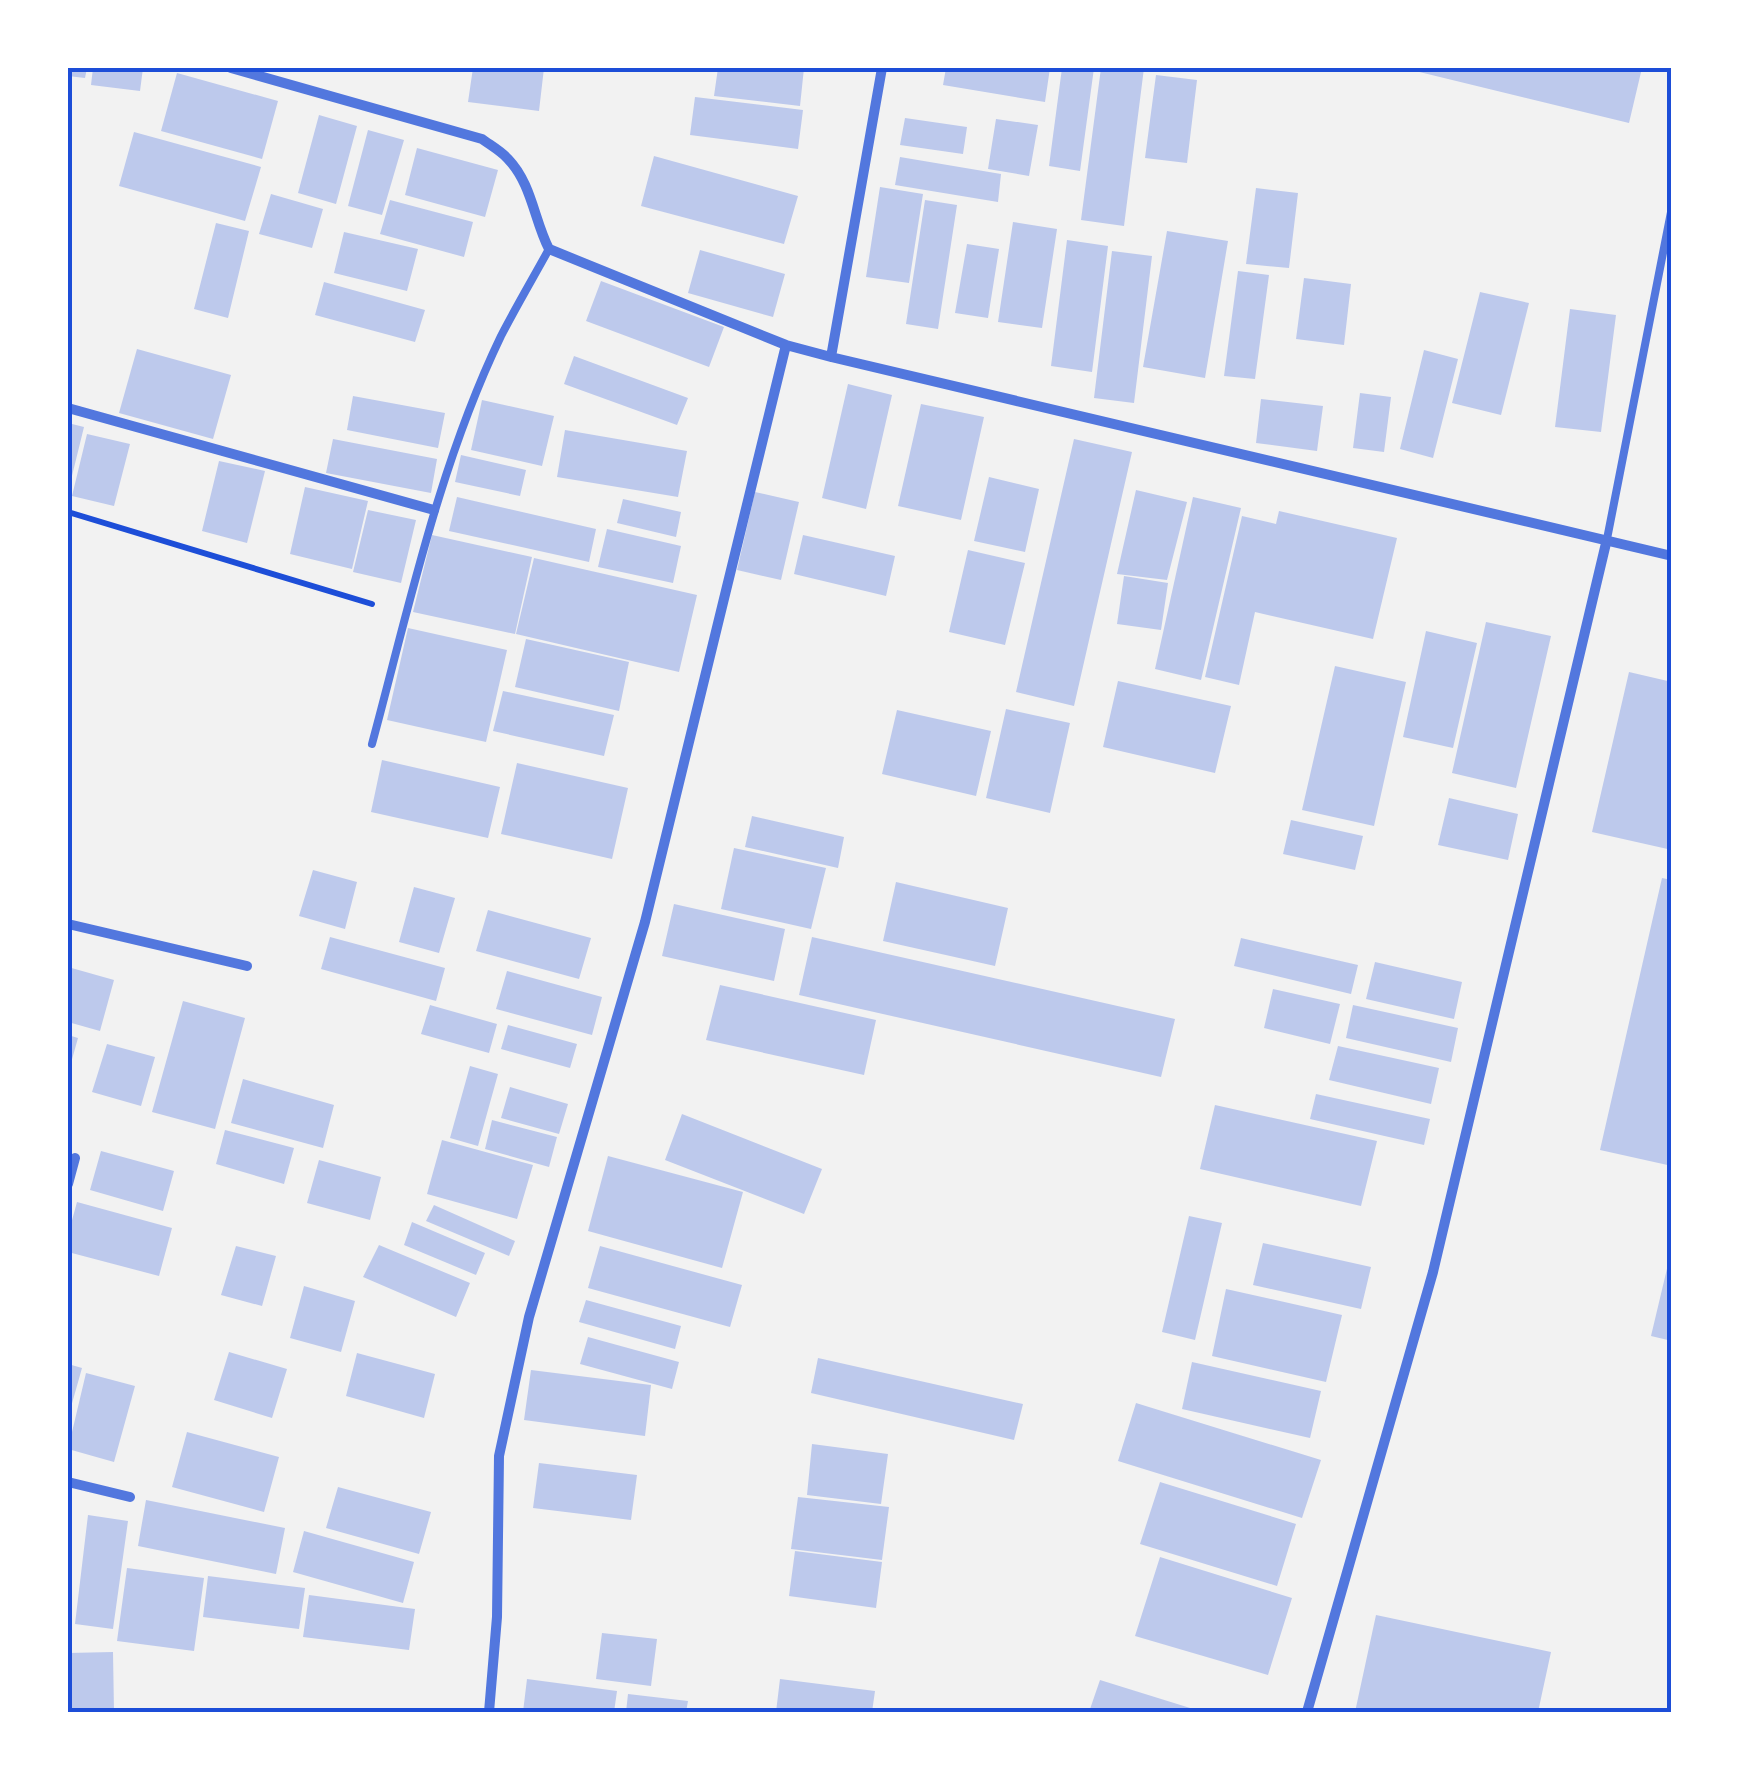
<svg xmlns="http://www.w3.org/2000/svg" width="1739" height="1780" viewBox="0 0 1739 1780" font-family="Mulish,sans-serif">
<style>
.building{fill:#bdc9ec}
.lines{fill:none;stroke-linecap:round;stroke-linejoin:round}
.path{stroke:#1d4ed8;stroke-width:6}
.service{stroke:#5277de;stroke-width:8}
.minor{stroke:#5277de;stroke-width:10}
.neatline{fill:none;stroke:#1d4ed8;stroke-width:4}
</style>
<rect width="100%" height="100%" fill="#f2f2f2"/>
<!-- building -->
<path class="building" d="M68 68H87L85 78 68 76Z
M93 68H143L140 91 91 85Z
M473 68H544L539 111 468 102Z
M718 68H804L800 106 714 96Z
M946 68H1050L1045 102 943 85Z
M1062 68H1094L1080 171 1049 166Z
M1101 68H1144L1124 226 1081 220Z
M1403 68H1642L1629 123Z
M177 73 278 101 262 159 161 131Z
M1156 75 1197 80 1187 163 1145 158Z
M695 97 803 110 798 149 690 135Z
M319 115 357 126 336 204 298 193Z
M905 118 967 127 963 154 900 145Z
M996 119 1038 125 1029 176 988 169Z
M368 130 404 140 382 215 348 206Z
M134 132 261 167 245 221 119 186Z
M417 148 498 170 485 217 405 195Z
M654 156 798 196 784 244 641 206Z
M900 157 1001 174 998 202 895 185Z
M880 187 923 194 909 283 866 277Z
M1256 188 1298 193 1289 268 1246 264Z
M271 194 323 209 312 248 259 234Z
M390 200 473 222 464 257 380 234Z
M925 200 957 205 938 329 906 324Z
M1013 222 1057 229 1042 328 998 322Z
M216 223 249 231 228 318 194 309Z
M1167 231 1228 241 1205 378 1143 367Z
M344 232 418 249 407 291 334 273Z
M1067 240 1108 246 1092 372 1051 366Z
M967 244 999 249 988 318 955 313Z
M700 250 785 274 773 317 688 293Z
M1112 251 1152 256 1134 403 1094 398Z
M1238 271 1269 275 1255 379 1224 376Z
M1304 278 1351 284 1344 345 1296 339Z
M601 281 724 327 709 367 586 321Z
M324 282 425 310 415 342 315 315Z
M1480 292 1529 303 1501 415 1452 403Z
M1570 309 1616 315 1601 432 1555 427Z
M137 349 231 375 213 439 119 413Z
M1424 350 1458 359 1433 458 1400 449Z
M574 356 688 398 677 425 564 384Z
M848 384 892 395 866 509 822 498Z
M1360 393 1391 397 1384 452 1353 448Z
M353 396 445 413 438 448 347 430Z
M1261 399 1323 406 1317 451 1256 443Z
M482 400 554 416 542 466 471 450Z
M921 404 984 417 961 520 898 506Z
M68 423 84 427 69 488H68Z
M565 430 687 451 678 497 557 477Z
M87 434 130 444 114 506 72 496Z
M333 439 437 459 431 493 326 473Z
M1074 439 1132 452 1074 706 1016 692Z
M461 455 526 470 520 496 455 482Z
M219 461 265 471 247 543 202 531Z
M989 477 1039 489 1025 552 974 541Z
M305 487 368 501 352 569 290 554Z
M1136 490 1187 502 1167 580 1117 574Z
M755 492 799 502 781 580 737 570Z
M457 497 596 529 589 562 449 531Z
M1193 497 1241 508 1201 680 1155 669Z
M623 499 681 512 676 537 617 523Z
M368 510 416 520 401 583 353 572Z
M1279 511 1397 538 1373 639 1255 612 1239 685 1205 677 1242 516 1276 524Z
M607 529 681 546 673 583 598 567Z
M432 535 532 557 515 634 413 612Z
M803 535 895 556 886 596 794 574Z
M968 550 1025 563 1005 645 949 632Z
M534 558 697 595 679 672 516 634Z
M1124 576 1168 583 1161 630 1117 624Z
M1486 622 1551 636 1516 788 1452 773Z
M408 628 507 650 486 742 387 720Z
M1426 631 1477 643 1453 748 1403 737Z
M526 639 629 662 619 711 515 687Z
M1335 666 1406 682 1374 826 1302 810Z
M1629 672 1672 682V850L1592 832Z
M1118 681 1231 706 1215 773 1103 747Z
M503 691 614 715 604 756 493 731Z
M1006 709 1070 723 1050 813 986 798Z
M897 710 991 731 976 796 882 774Z
M382 760 500 787 488 838 371 812Z
M517 763 628 788 612 859 501 834Z
M1449 798 1518 814 1508 860 1438 845Z
M752 816 844 837 838 868 745 847Z
M1291 820 1363 836 1355 870 1283 854Z
M734 848 826 868 811 929 721 909Z
M313 870 357 882 345 929 299 916Z
M1662 878 1672 880V1166L1600 1150Z
M896 882 1008 908 995 966 883 941Z
M414 887 455 898 439 953 399 942Z
M674 904 785 929 774 981 662 956Z
M488 910 591 938 579 979 476 951Z
M330 937 445 968 436 1001 321 969Z
M812 937 1175 1019 1161 1077 799 995Z
M1241 938 1358 965 1351 994 1234 966Z
M1375 962 1462 982 1454 1019 1366 999Z
M68 967 114 980 100 1031 68 1022Z
M507 971 602 997 592 1035 496 1009Z
M720 985 876 1020 864 1075 706 1040Z
M1273 989 1340 1004 1330 1044 1264 1028Z
M183 1001 245 1018 215 1129 152 1112Z
M430 1005 497 1024 489 1053 421 1034Z
M1353 1005 1458 1028 1451 1062 1346 1038Z
M508 1025 577 1044 570 1068 501 1049Z
M68 1035 78 1038 69 1070H68Z
M107 1044 155 1057 141 1106 92 1092Z
M1338 1046 1439 1068 1431 1104 1329 1080Z
M470 1066 498 1074 478 1146 450 1138Z
M243 1079 334 1105 323 1148 231 1123Z
M510 1087 568 1104 559 1134 501 1118Z
M1316 1094 1430 1119 1424 1145 1310 1119Z
M1215 1105 1377 1141 1361 1206 1200 1169Z
M682 1114 822 1169 804 1214 665 1160Z
M492 1120 557 1137 549 1167 485 1149Z
M225 1130 294 1148 284 1184 216 1164Z
M442 1140 533 1165 517 1219 427 1194Z
M101 1151 174 1171 163 1211 90 1190Z
M608 1156 743 1192 722 1268 588 1231Z
M319 1160 381 1177 370 1220 307 1203Z
M77 1202 172 1228 159 1276 68 1252V1235Z
M434 1205 515 1241 509 1256 426 1221Z
M1189 1216 1222 1223 1195 1340 1162 1332Z
M412 1222 485 1253 476 1275 404 1245Z
M1263 1243 1371 1267 1361 1309 1253 1285Z
M379 1245 470 1283 456 1317 363 1277Z
M236 1246 276 1256 262 1306 221 1295Z
M600 1246 742 1285 730 1327 588 1288Z
M1670 1256H1672V1341L1651 1336Z
M304 1286 355 1301 341 1352 290 1338Z
M1226 1289 1342 1315 1326 1382 1212 1356Z
M586 1300 681 1326 675 1349 579 1322Z
M588 1337 679 1362 672 1389 580 1364Z
M229 1352 287 1369 272 1418 214 1400Z
M357 1353 435 1374 424 1418 346 1396Z
M818 1358 1023 1404 1014 1440 811 1393Z
M1192 1362 1321 1391 1310 1438 1182 1409Z
M68 1364 82 1368 69 1414H68Z
M531 1370 651 1385 645 1436 524 1420Z
M86 1373 135 1386 114 1462 68 1449Z
M1136 1403 1321 1460 1302 1518 1118 1461Z
M187 1432 279 1457 264 1512 172 1487Z
M812 1444 888 1454 881 1504 807 1495Z
M539 1463 637 1475 631 1520 533 1508Z
M1160 1482 1296 1524 1277 1586 1140 1544Z
M338 1487 431 1512 419 1554 326 1528Z
M798 1497 889 1507 882 1560 791 1549Z
M146 1500 285 1528 276 1574 138 1546Z
M88 1515 128 1521 113 1629 75 1624Z
M304 1531 414 1562 403 1603 293 1572Z
M795 1551 882 1562 876 1608 789 1596Z
M1160 1557 1292 1598 1268 1675 1135 1636Z
M127 1568 204 1578 194 1651 117 1641Z
M208 1576 305 1588 299 1629 203 1617Z
M309 1595 415 1609 409 1650 303 1637Z
M1376 1615 1551 1652 1538 1712H1355Z
M602 1633 657 1639 651 1686 596 1679Z
M113 1652 114 1712H68V1653Z
M527 1679 617 1691 614 1712H523Z
M780 1679 875 1691 872 1712H776Z
M1100 1680 1203 1712H1089Z
M628 1694 688 1701 686 1712H626Z"/>
<g class="lines">
<!-- path -->
<path class="path" d="M68 512 372 604"/>
<!-- service -->
<path class="service" d="M1607 539 1672 207
M372 744C409 607 439 465 501 336 516 307 533 278 549 249"/>
<!-- minor -->
<path class="minor" d="M231 68 482 139C490 145 501 151 508 159 532 184 534 220 549 249L786 345 831 357 1672 556
M831 357 882 68
M68 408 434 510
M68 924 247 966
M68 1184 75 1158
M68 1482 130 1497
M489 1712 497 1617 499 1456 529 1317 645 922 786 345
M1307 1712 1433 1272 1607 539"/>
</g>
<!-- border -->
<rect width="1739" height="1780" fill="none" stroke="#ffffff" stroke-width="140"/>
<rect x="70" y="70" width="1599" height="1640" class="neatline"/>
</svg>
